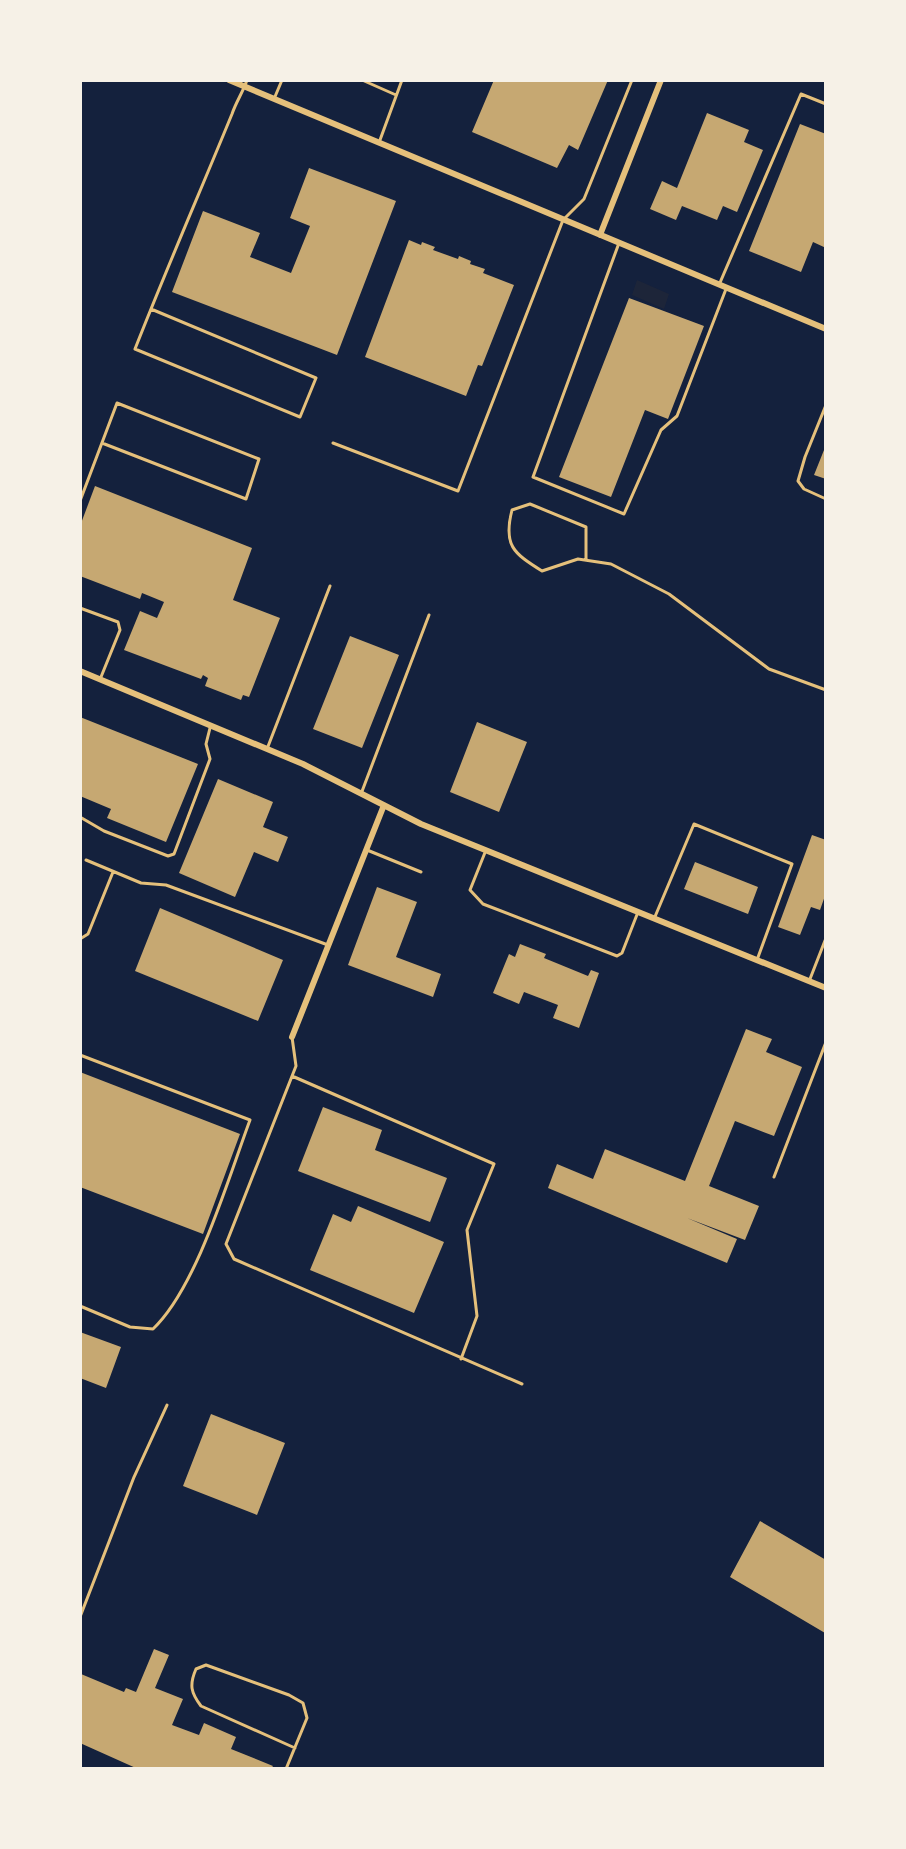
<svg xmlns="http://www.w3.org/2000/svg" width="906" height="1849" viewBox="0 0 906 1849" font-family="'Varela Round',sans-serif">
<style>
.green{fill:#1d2539}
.building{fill:#c6a872}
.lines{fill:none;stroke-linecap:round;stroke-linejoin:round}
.service{stroke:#e5c07b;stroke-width:3}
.minor{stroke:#e5c07b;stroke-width:6}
</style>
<rect width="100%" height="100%" fill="#14213d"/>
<!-- green -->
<path class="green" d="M637 280 669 294 664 309 632 295Z"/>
<!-- building -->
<path class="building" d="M494 80H608L578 150 569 145 557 168 472 132Z
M707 113 749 130 744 142 763 150 737 212 723 206 717 220 682 206 676 220 650 209 662 181 677 188Z
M800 124 826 134V248L813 242 801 272 749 251Z
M309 168 396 201 337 355 172 292 203 211 260 233 250 257 291 273 310 226 290 218Z
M409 240 421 245 422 242 435 247 433 250 458 259 459 256 471 261 470 264 485 269 483 273 514 285 482 366 478 365 466 396 365 357Z
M629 298 704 326 668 419 645 410 611 497 559 477Z
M826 445V479L814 475Z
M95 486 252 548 233 600 280 618 249 697 243 695 241 700 205 686 208 678 203 675 201 679 124 650 140 611 157 618 164 602 142 593 140 599 80 576V526Z
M350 636 399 655 362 748 313 729Z
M80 717 198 764 166 842 107 818 111 809 80 796Z
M477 722 527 742 499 812 450 792Z
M218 779 273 802 263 827 288 837 278 862 254 852 235 897 179 873Z
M812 835 826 840V893L820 910 811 907 800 935 778 927Z
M695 862 758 887 748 914 684 889Z
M377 887 417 902 396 957 441 974 433 997 348 965Z
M160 908 283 960 258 1021 135 971Z
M520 944 546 954 544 958 588 976 591 970 599 973 579 1028 553 1018 558 1005 524 992 519 1004 493 993 509 954 515 957Z
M746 1029 772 1039 766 1052 802 1067 774 1136 735 1121 709 1186 759 1206 745 1240 687 1218 737 1239 727 1263 548 1188 557 1164 593 1179 605 1149 685 1181Z
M80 1072 240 1134 203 1234 80 1187Z
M323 1107 382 1130 375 1150 447 1178 430 1222 298 1171Z
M358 1206 444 1242 414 1313 310 1270 333 1214 351 1222Z
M80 1332 121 1347 106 1388 80 1378Z
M211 1414 285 1443 257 1515 183 1486Z
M760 1521 826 1560 825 1633 730 1577Z
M154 1649 169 1655 155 1688 183 1699 172 1725 199 1735 204 1723 236 1737 231 1749 273 1766 271 1769H138L80 1743 81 1674 124 1692 126 1688 136 1692Z"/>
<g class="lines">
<!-- service -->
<path class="service" d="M362 80 396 95
M274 99 282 80
M380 140 402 80
M619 243 533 477 624 514 661 430 677 416 726 289
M719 285 801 94 826 104
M151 309 316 378 300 417 135 349C166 270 200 192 232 114 236 102 243 92 247 80
M826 405 805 457 798 481 804 489 826 499
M333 443 458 491 563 220 584 199 632 80
M80 501 117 403 259 459 246 499 102 443
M586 560V527L530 504 512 510C503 545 513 553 542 571L578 559 611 564 669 594 769 669 826 690
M80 608 118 622 120 630 101 677
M267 749 330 586
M361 794 429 615
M80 817 104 831 168 856 174 854 210 759 206 744 210 728
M367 850 421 872
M486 850 470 890 483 904 617 956 622 953 638 912
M86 860 141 883 166 885 328 945
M654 919 694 824 792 864 757 960
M80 939 88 934 113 872
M810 979 826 938
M292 1037 296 1066 226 1244 234 1259 522 1384
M80 1055 250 1120C228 1179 197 1287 153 1329L130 1327 80 1306
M292 1076 494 1164 467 1230 477 1316 461 1359
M774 1177 826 1042
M80 1617 134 1477 167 1405
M286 1769 307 1718 303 1703 289 1695 206 1665 196 1669C189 1685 191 1693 201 1706L295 1748"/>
<!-- minor -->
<path class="minor" d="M229 80 826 329
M600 235 661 80
M80 671 303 764 421 824 826 988
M292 1037 384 805"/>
</g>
<!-- border -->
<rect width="906" height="1849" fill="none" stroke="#f6f1e7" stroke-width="164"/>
</svg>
